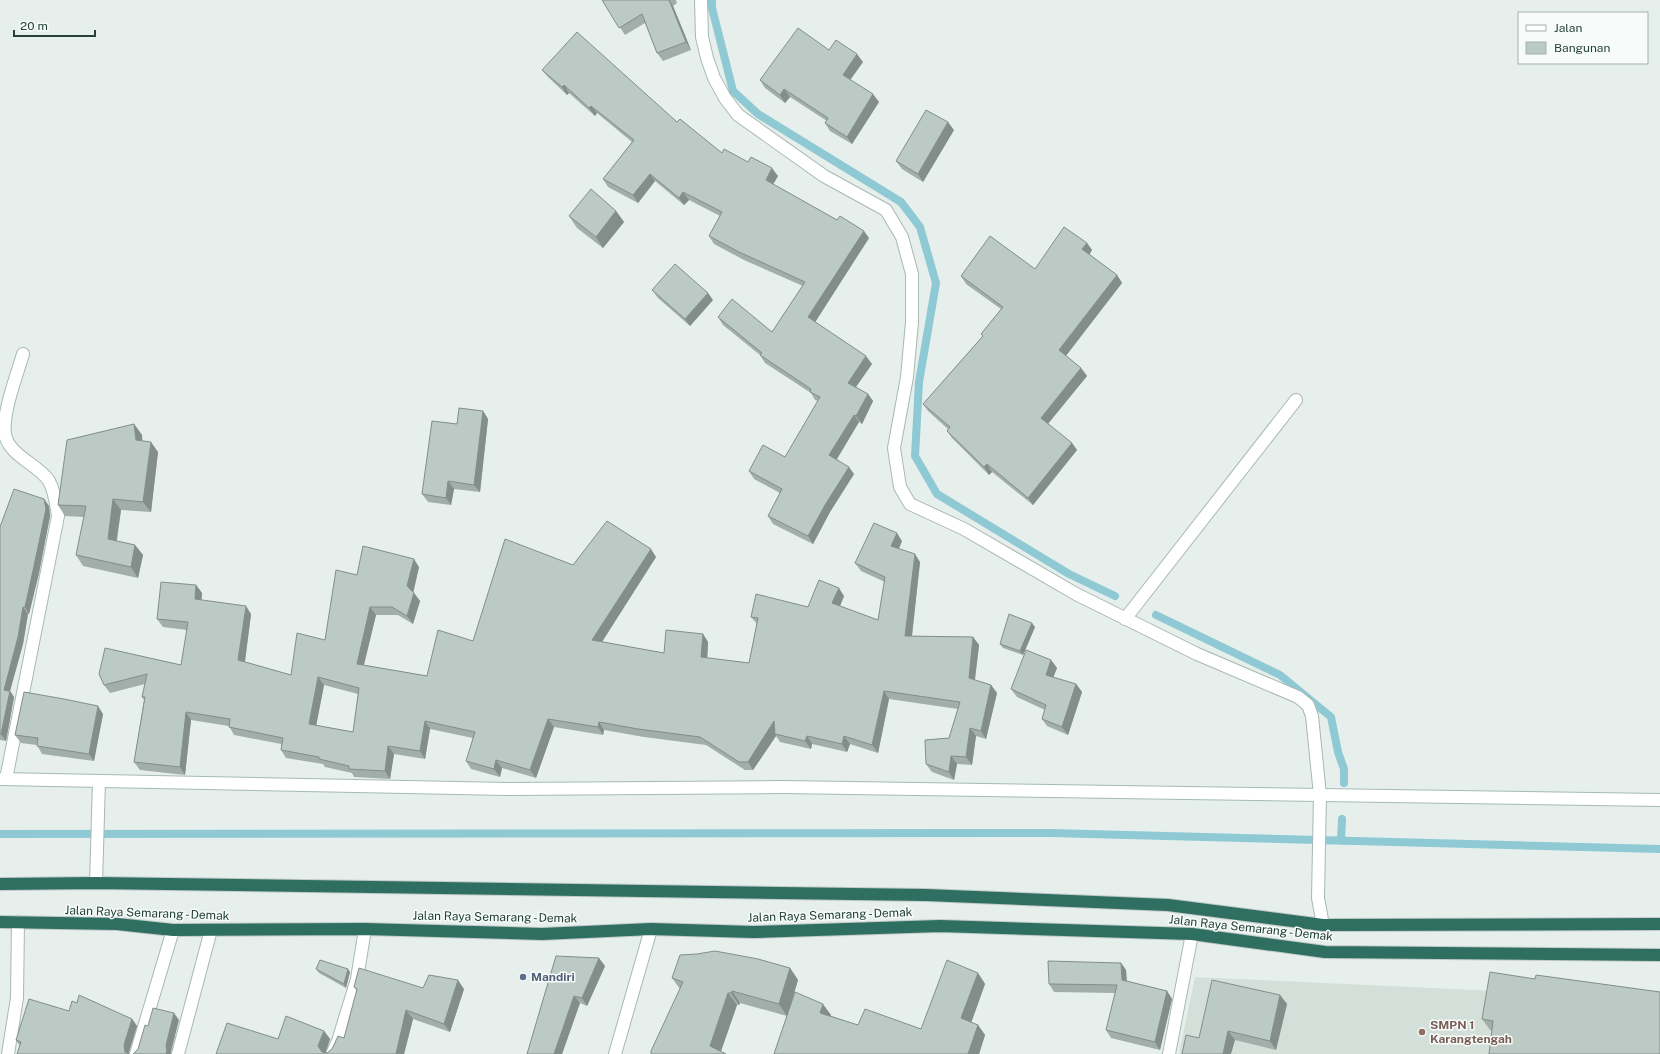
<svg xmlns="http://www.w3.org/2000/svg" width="1660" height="1054" viewBox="0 0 1660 1054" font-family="'Public Sans',sans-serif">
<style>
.built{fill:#d4dfda}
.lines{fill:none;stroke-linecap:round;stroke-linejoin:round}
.stream{stroke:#8ec9d4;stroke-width:8}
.lane-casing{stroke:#a8b8b2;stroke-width:14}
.street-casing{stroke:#a8b8b2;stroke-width:14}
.secondary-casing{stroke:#a4bbb3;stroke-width:14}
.highway-casing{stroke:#c2cac8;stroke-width:14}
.lane{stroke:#fff;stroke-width:12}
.street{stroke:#fff;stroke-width:12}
.secondary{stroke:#fff;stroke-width:12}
.highway{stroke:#2f6f62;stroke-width:12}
.wall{fill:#a1aea9;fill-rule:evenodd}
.shaded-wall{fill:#838d89}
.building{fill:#bbcac4;stroke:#838d89;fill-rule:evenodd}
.service-dot{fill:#5c6f8a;stroke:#f7fbf9;stroke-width:1.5}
.education-dot{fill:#8d6e63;stroke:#f7fbf9;stroke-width:1.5}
.labels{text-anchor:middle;stroke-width:3;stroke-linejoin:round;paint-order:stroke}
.street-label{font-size:12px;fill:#24423a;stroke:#f7fbf9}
.service-label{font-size:12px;font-weight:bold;fill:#4e5e75;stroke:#f7fbf9;text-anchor:start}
.education-label{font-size:12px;font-weight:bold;fill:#785e54;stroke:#f7fbf9;text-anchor:start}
</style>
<rect width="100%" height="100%" fill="#e6efeb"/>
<!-- built -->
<path class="built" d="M1195 977 1497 991 1660 1054H1179Z"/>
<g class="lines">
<!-- stream -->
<path class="stream" d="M712 0V8L733 91 758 114 901 202 920 227 936 283 919 382 915 456 937 494 1069 574 1115 596
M1156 615 1280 675 1331 717 1338 752 1344 769V783
M0 834 1050 833 1660 849
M1341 841 1342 819"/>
<!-- lane casing -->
<g class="lane-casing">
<path id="lane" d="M615 1054 651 929"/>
</g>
<!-- street casing -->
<g class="street-casing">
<path id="street" d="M701 0 702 37 707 58 714 78 725 98 738 115 824 176 886 210 902 237 912 274V322L907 377 894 448 900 487 910 504 964 529 1076 594 1197 654 1298 697 1308 705 1312 716 1320 795 1318 898 1323 925
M1125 619 1296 400
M6 779 58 516C56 504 55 492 49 481 39 465 8 455 5 434 2 413 17 375 23 354
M96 883 99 781
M8 1054 17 998 18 922
M136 1054 173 930
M178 1054 211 930
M332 1054 338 1041 357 979 365 929
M1169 1054 1192 934"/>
</g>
<!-- secondary casing -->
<g class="secondary-casing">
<path id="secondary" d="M0 779 507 789 782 787 1660 800"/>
</g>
<!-- highway casing -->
<g class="highway-casing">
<path id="highway" d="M0 884 96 883 926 895 1168 905 1323 925 1660 924
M0 922 117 924 173 930 365 929 542 934 651 929 753 932 940 926 1192 934 1325 952 1660 955"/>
</g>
<!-- lane -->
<use href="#lane" class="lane"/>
<!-- street -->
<use href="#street" class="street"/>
<!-- secondary -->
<use href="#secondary" class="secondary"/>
<!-- highway -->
<use href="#highway" class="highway"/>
</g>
<!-- wall -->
<path class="wall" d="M602 0H676L677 3 673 6 691 50 663 61 657 53 645 23 625 35Z
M829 50 863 62 850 80 879 102 852 144 830 131 825 123 827 121 790 97 785 103 765 88 760 80Z
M542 70 677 122 722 153 748 162 778 176 773 184 869 238 815 322 872 364 856 387 868 394 873 401 862 424 859 422 837 459 854 474 830 512 813 544 773 524 768 516 780 493 754 479 749 471 785 457 818 401 815 400 811 393 765 363 760 355 723 325 718 317 772 332 803 286 744 260 714 244 709 236 720 216 689 200 684 205 655 181 638 203 608 187 603 179 632 142 597 113 595 116 569 93 567 95 548 77Z
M954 130 923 182 902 169 896 161Z
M616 211 624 222 603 248 577 228 569 216Z
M1087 243 1092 250 1089 254 1117 275 1122 283 1066 356 1081 368 1087 376 1048 424 1072 443 1077 450 1033 505 992 472 989 475 952 438 947 431 948 429 928 411 923 404 983 336 981 334 1001 309 966 284 961 276 1035 269Z
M652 290 713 300 690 326 658 298Z
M483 411 488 419 480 492 454 489 451 505 428 502 422 494 457 424Z
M134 424 142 435V441L158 452 151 512 121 510 117 541 135 545 143 555 138 578 83 566 76 555 84 517 65 516 58 505Z
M44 499 49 506 50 516 39 573 29 614H28L23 644 10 691 14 697 6 741 0 740V527Z
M902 541 899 549 920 562 912 636 973 637 979 645 975 680 991 685 997 693 986 739 976 736 972 765 957 764 954 780 932 772 926 764 949 738 958 709 889 699 878 753 850 744 847 752 812 744 811 749 780 742 776 736 753 770H745L706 745 644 737 604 730 603 735 554 727 536 778 502 768 500 777 471 769 466 761 473 738 430 729 425 759 394 754 390 779 354 777 352 773 325 767 323 764 286 758 281 750V744L234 735 229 726 191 720 185 775 140 770 134 762 144 700 142 697 145 684 110 693 104 685 99 674 181 665 187 630 163 627 157 619 196 585 202 593 201 600 251 614 245 662 291 675 325 640 357 575 419 567 413 592 420 601 413 624 398 615H376L364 665 427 676 573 565 656 557 602 642 664 653 703 634 708 642 707 658 749 663 757 624 751 617 808 607 844 596 840 606 878 620 885 582 861 571 855 563ZM324 685 358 694 353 732 316 725Z
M1035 627 1023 655 1003 648 1000 644Z
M1051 660 1057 668 1053 677 1076 684 1082 692 1068 735 1047 726 1042 719 1045 710 1017 697 1011 689Z
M103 714 94 761 42 754 37 745 21 743 15 735Z
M556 956 605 966 587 1006 580 1003 562 1054H527Z
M1121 963 1126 970 1127 981 1167 991 1172 999 1160 1050 1111 1038 1106 1030 1115 993 1054 992 1049 984Z
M790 968 798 980 788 1014 831 1015V1016L858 1025 921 1029 978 973 985 984 971 1022 978 1025 985 1035 979 1054H774L787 1016 740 1003 739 1005H737L721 1051 651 1054 680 989 672 978Z
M316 969 350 972 346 988 319 973Z
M1535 979 1660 992 1492 1030H1490L1482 1019Z
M354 987 464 989 450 1032 413 1019 404 1054H216L278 1039 324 1031 330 1039 326 1052 327 1053 344 1038 357 991Z
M1280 995 1287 1004 1276 1050 1235 1040 1199 1038Z
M69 1011 132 1019 137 1026 129 1052V1054L20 1046 16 1040Z"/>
<!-- shaded-wall -->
<path class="shaded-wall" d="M669 0 673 6 691 50 686 42Z
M857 54 863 62 848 83 843 75Z
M564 85 569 93 567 95 562 87Z
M784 89 790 97 785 103 780 95Z
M873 94 879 102 852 144 847 137Z
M591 106 597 113 595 116 589 108Z
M948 122 954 130 923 182 918 174Z
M772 168 778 176 771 188 766 180Z
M650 174 655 181 638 203 633 195Z
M683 192 689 200 684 205 679 198Z
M616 211 624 222 603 248 596 237Z
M864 231 869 238 814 324 808 317Z
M1087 243 1092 250 1088 257 1082 249Z
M1117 275 1122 283 1064 358 1059 350Z
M708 293 713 300 690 326 685 319Z
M866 356 872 364 853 391 848 383Z
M1081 368 1087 376 1046 426 1041 418Z
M868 394 873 401 862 424 856 416Z
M483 411 488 419 480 492 474 485Z
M854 415 859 422 835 462 829 455Z
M134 424 142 435 143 450 136 440Z
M151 442 158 452 151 512 143 502Z
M1072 443 1077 450 1033 505 1028 498Z
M987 464 992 472 989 475 984 467Z
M849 467 854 474 830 512 813 544 808 536 825 505Z
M448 481 454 489 451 505 446 498Z
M44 499 49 506 50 516 39 573 29 614 25 607Z
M113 499 121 510 115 549 108 539Z
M897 533 902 541 896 554 891 546Z
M135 545 143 555 138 578 131 567Z
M651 549 656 557 598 648 592 640Z
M915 554 920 562 911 644 905 636Z
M414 559 419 567 413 594 407 586Z
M196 585 202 593 201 607 195 599Z
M839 588 844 596 838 611 832 603Z
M414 593 420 601 413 624 407 616Z
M246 606 251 614 244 668 238 660Z
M23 607 28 614 23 644 10 691 14 697 6 741 1 734 4 690Z
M370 607 376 615 362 672 357 664Z
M1032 623 1035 627 1023 655 1020 651Z
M703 634 708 642 707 665 701 657Z
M973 637 979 645 974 686 969 678Z
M1051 660 1057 668 1051 683 1046 675Z
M318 677 324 685 315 732 309 724Z
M1076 684 1082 692 1068 735 1062 727Z
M991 685 997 693 986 739 981 731Z
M884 691 889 699 878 753 872 745Z
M98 706 103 714 94 761 89 754Z
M186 712 191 720 185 775 180 767Z
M548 719 554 727 536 778 530 770Z
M425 721 430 729 425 759 420 751Z
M774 721 775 734 776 736 753 770 748 762Z
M599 722 604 730 603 735 598 727Z
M970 728 976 736 972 765 966 757Z
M807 736 812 744 811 749 805 741Z
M844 736 850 744 847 752 842 744Z
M388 746 394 754 390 779 385 771Z
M951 756 957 764 954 780 949 772Z
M496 760 502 768 500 777 494 769Z
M599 958 605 966 587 1006 582 998Z
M1121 963 1126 970 1127 988 1122 980Z
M790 968 798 980 787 1016 779 1004Z
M348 969 350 972 346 988 344 984Z
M978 973 985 984 969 1029 961 1018Z
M458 980 464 989 450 1032 444 1024Z
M732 991 740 1003 739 1005 731 993Z
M1167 991 1172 999 1160 1050 1155 1042Z
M728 993 737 1005 720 1054 710 1046Z
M1280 995 1287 1004 1276 1050 1270 1041Z
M574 996 580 1003 562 1054H554Z
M823 1004 831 1015 828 1024 820 1013Z
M406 1010 413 1019 404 1054H396Z
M174 1013 179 1020 171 1052V1054H166V1045Z
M132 1019 137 1026 129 1052V1054L125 1052 124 1045Z
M978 1025 985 1035 979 1054H968Z
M324 1031 330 1039 325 1054H324L318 1046Z
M1228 1031 1235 1040 1231 1054H1223Z"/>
<!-- building -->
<path class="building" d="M602 0H669L686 42 657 53 642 14 619 28Z
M798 28 829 50 836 40 857 54 843 75 873 94 847 137 825 123 828 118 784 89 780 95 760 80Z
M577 32 677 122 680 119 722 153 724 149 748 162 751 157 772 168 766 180 837 220 840 216 864 231 808 317 866 356 848 383 868 394 856 416 854 415 829 455 849 467 825 505 808 536 768 516 782 489 749 471 763 445 785 457 820 397 810 392 811 389 760 355 762 353 718 317 732 299 772 332 805 282 739 252 709 236 722 212 683 192 679 198 650 174 633 195 603 179 634 140 591 106 589 108 564 85 562 87 542 70Z
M926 110 948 122 918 174 896 161Z
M591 189 616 211 596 237 569 216Z
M1064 227 1087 243 1082 249 1117 275 1059 350 1081 368 1041 418 1072 443 1028 498 987 464 984 467 947 431 950 427 923 404 983 336 981 334 1003 307 961 276 990 236 1035 269Z
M675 264 708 293 685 319 652 290Z
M459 408 483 411 474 485 448 481 446 498 422 494 432 421 457 424Z
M134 424 136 440 151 442 143 502 113 499 108 539 135 545 131 567 76 555 86 506 58 505 67 440Z
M14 489 44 499 46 509 34 566 25 607H23L18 637 4 690 10 691 1 734H0V527Z
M607 521 651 549 592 640 664 653 666 630 703 634 701 657 749 663 758 618 751 617 756 594 808 607 819 580 839 588 832 603 878 620 885 577 855 563 874 523 897 533 891 546 915 554 905 636 973 637 969 678 991 685 981 731 970 728 966 757 951 756 949 772 926 764 925 740 949 738 960 702 884 691 872 745 844 736 842 744 807 736 805 741 775 734 774 721 748 762H739L700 737 638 729 599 722 598 727 548 719 530 770 496 760 494 769 466 761 475 732 425 721 420 751 388 746 385 771 349 769V766L319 759V757L281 750 283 738 229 727 230 719 186 712 180 767 134 762 145 697H142L147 674 104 685 99 674 105 648 181 665 188 622 157 619 161 582 196 585 195 599 246 606 238 660 291 675 297 633 325 640 336 570 357 575 363 546 414 559 407 586 414 593 407 616 392 607H370L357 664 427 676 438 630 473 641 505 539 573 565ZM318 677 359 688 353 732 309 724Z
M1009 614 1032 623 1020 651 1000 644Z
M1026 650 1051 660 1046 675 1076 684 1062 727 1042 719 1046 705 1011 689Z
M24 692 64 699 98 706 89 754 37 746 38 738 15 735Z
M715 951 758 959 790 968 779 1004 732 991 731 993H728L710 1046 726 1054H651V1051L683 982 672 978 680 955 697 954Z
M556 956 599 958 582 998 574 996 554 1054H527Z
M320 960 348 969 344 984 316 969Z
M947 960 978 973 961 1018 978 1025 968 1054H774L795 992 823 1004 820 1013 858 1025 865 1009 921 1029Z
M1048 961 1121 963 1122 980 1167 991 1155 1042 1106 1030 1117 985 1049 984Z
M359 968 423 988 429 975 458 980 444 1024 406 1010 396 1054H216L227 1023 278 1039 286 1016 324 1031 318 1046 322 1052 327 1053 332 1049 338 1036 344 1038 357 989 354 987Z
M1490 972 1535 979 1536 975 1660 992V1054H1489L1493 1021 1482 1019Z
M1212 980 1280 995 1270 1041 1228 1031 1223 1054H1182L1186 1035 1199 1038Z
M79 995 132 1019 124 1045 125 1052 129 1054H17L21 1042 16 1040 29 999 69 1011 72 1001 77 1003Z
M153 1008 174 1013 166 1045 167 1051 166 1054H133L138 1049 145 1025 148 1026Z"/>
<!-- markers -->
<circle class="service-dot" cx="523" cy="977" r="4"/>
<circle class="education-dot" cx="1422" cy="1032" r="4"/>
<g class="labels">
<!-- street labels -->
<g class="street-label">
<text transform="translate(147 913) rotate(2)" y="4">Jalan Raya Semarang - Demak</text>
<text transform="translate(830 915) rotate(-2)" y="4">Jalan Raya Semarang - Demak</text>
<text transform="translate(495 917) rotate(1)" y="4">Jalan Raya Semarang - Demak</text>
<text transform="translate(1251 928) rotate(6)" y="4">Jalan Raya Semarang - Demak</text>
</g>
<!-- service labels -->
<g class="service-label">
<text x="531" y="981">Mandiri</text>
</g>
<!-- education labels -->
<g class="education-label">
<text x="1430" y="1029">SMPN 1<tspan x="1430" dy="14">Karangtengah</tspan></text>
</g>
</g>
<!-- legend -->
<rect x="1518" y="12" width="130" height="52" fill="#f7fbf9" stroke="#a3b1ad"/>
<rect x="1526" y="25" width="20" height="6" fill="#ffffff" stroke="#a3b1ad"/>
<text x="1554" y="32" font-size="12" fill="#24423a">Jalan</text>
<rect x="1526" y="42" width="20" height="12" fill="#bbcac4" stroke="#a3b1ad"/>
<text x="1554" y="52" font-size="12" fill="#24423a">Bangunan</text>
<!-- scale -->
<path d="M14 30v6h81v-6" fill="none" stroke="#24423a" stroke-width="2"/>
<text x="20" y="30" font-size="12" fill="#24423a" stroke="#f7fbf9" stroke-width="3" paint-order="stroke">20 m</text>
</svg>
